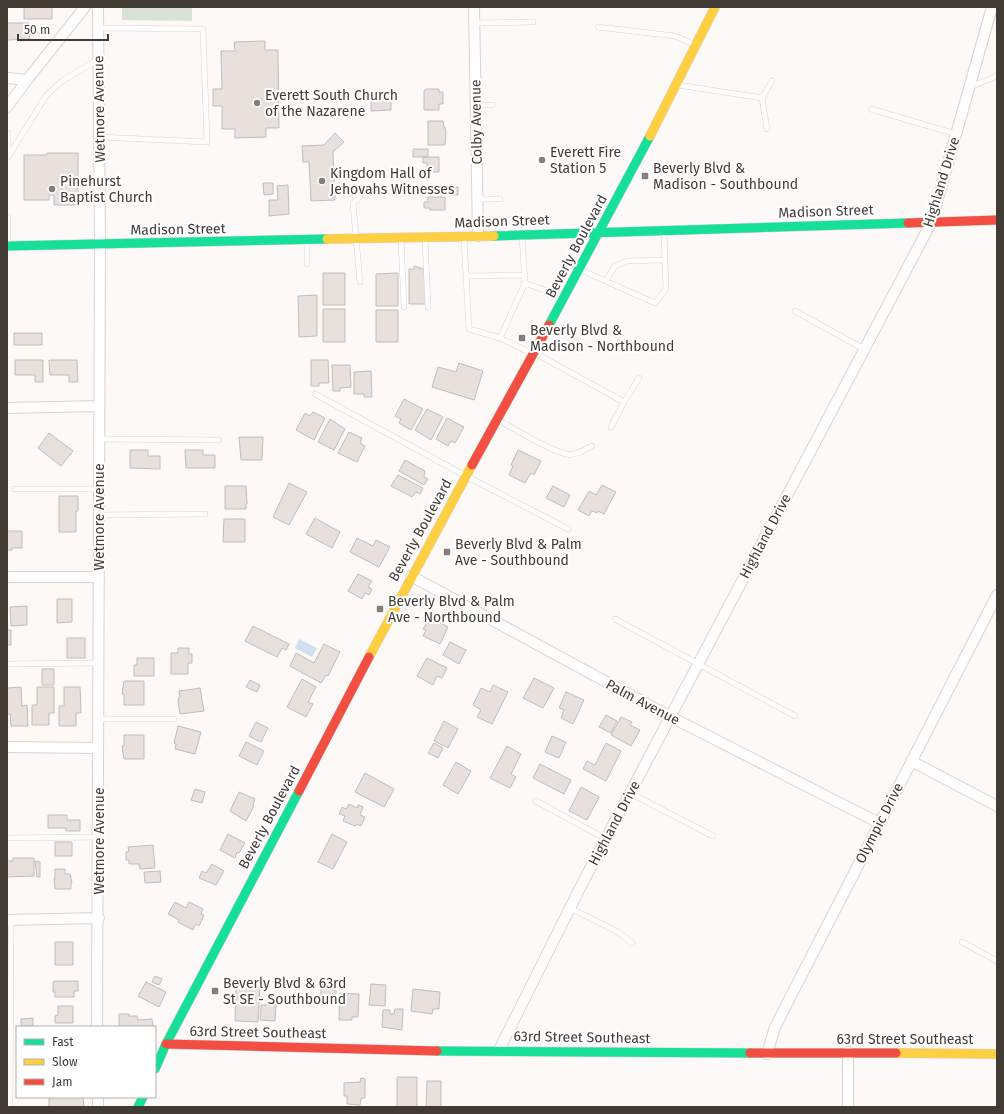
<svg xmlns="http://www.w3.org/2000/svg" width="1004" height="1114" viewBox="0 0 1004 1114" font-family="'Fira Sans',sans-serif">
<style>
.green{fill:#d9e2d4}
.water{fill:#d1e0f1}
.building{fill:#e7e0dc;stroke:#c2bdba}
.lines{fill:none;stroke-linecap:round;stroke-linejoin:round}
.lane-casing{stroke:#d9d4d0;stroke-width:6}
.street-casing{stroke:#d9d4d0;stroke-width:12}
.fast-casing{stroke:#d9d4d0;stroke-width:10}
.slow-casing{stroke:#d9d4d0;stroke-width:10}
.jam-casing{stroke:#d9d4d0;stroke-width:10}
.lane{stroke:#fffefe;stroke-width:5}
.street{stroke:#fffefe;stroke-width:10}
.fast{stroke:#16e098;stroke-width:9}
.slow{stroke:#ffcf43;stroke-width:9}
.jam{stroke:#f24e42;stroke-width:9}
.poi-dot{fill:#827e78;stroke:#fff;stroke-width:1.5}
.labels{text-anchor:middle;stroke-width:4;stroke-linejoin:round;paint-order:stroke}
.poi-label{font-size:14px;fill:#413b34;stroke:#fff;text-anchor:start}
.street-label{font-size:14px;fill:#413b34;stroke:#fff}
</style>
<rect width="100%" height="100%" fill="#fcf9f7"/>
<!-- green -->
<path class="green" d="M122 7H192V21L122 20Z"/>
<!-- water -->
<path class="water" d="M299 639 317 648 312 657 295 648Z"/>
<!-- building -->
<path class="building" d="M24 7H52V19H24Z
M7 23H29L30 39 7 40Z
M265 41V50H278L279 128H266V137L235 138V129H222V106H213V89H222L221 51H235L234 42Z
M426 89H439V92H443V104H439V110H424V91Z
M391 93V110L371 111V94Z
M428 121H443L444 127H445L446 132 445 145H428Z
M335 133 344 142 333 152 335 200 311 201 309 162H303L302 146 324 145Z
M413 149H428V157H413Z
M47 153H78V205H54V195H49V200H24V155H47Z
M423 157H439V172H427V163H423Z
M263 183H273V194L264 195Z
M288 185 289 214 269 216V200H278L277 186Z
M398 186H405L406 195H399Z
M450 187H458V195H451Z
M428 197H445V210H430V208H424V202H428Z
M414 266 424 269 426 304H409V269H414Z
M323 273H345V305H323Z
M398 273V306H376V274Z
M317 295V336L299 337 298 296Z
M323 309H345V342H323Z
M376 310H398V342H376Z
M14 333H42V345H14Z
M15 360H43V382H35V375H15Z
M49 360H77L78 382H69V375H50Z
M311 360H328L329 383H319V386H311Z
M459 363 483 371 474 400 432 387 438 367 456 372Z
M332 365H350L351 387 340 388V391H333Z
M371 371 372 397H364V394H354V372Z
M404 399 423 409 411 430 399 423 401 419 395 416Z
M427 409 443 417 431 440 415 430Z
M313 412 325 418 314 440 296 430 305 413 310 416Z
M447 418 464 427 455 443 451 441 448 446 436 439Z
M330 419 345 429 334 450 318 442Z
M349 432 362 438 360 443 365 446 357 462 338 453Z
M49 433 73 451 61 466 38 448Z
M239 437H263L262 460H241Z
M130 450H148V456H160V469L130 468Z
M185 450H203V455H215V468H186Z
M518 450 541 461 534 475 531 473 525 483 509 475 513 466 511 465Z
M405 460 425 471 424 477 428 479 424 485 399 471Z
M398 475 423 488 420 494 416 492 412 497 391 486Z
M289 483 307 492 289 525 273 517Z
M602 485 616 492 604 514 598 511 597 513 592 511 589 516 578 510 589 491 596 495Z
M225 486H246L247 504H246V509H225Z
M553 486 570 495 564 507 546 498Z
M59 496H78V511H76V532H59Z
M315 518 340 532 332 548 306 534Z
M224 519H245V542H223Z
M7 531H22V548H12V550H7Z
M357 538 373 546 376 540 390 547 379 567 350 552Z
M358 574 372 581 368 587 372 589 369 595 365 593 362 599 348 591Z
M57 599H72V622L57 623Z
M27 606V625L11 626 10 607Z
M432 618 448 627 440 644 423 636 426 630 423 629 427 622 429 624Z
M253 626 289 644 286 650 282 648 277 657 245 641Z
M7 630H11V645H7Z
M67 638H85V658H67Z
M450 642 466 650 459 664 443 655Z
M324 644 340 652 328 676 326 675 321 683 290 666 296 653 314 663Z
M178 648H189V654H192V663H188V674H171V653H178Z
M137 658H154V676H134V665H137Z
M427 658 447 668 442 678 437 676 433 685 417 676Z
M42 669H54V685H42Z
M534 678 554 688 543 708 523 698Z
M302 679 316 687 308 702 313 704 306 717 287 707Z
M250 680 260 685 257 692 246 687Z
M124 681H144V705H124V694H122Z
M493 685 508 692 492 724 477 717 481 710 473 705 481 688 490 692Z
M21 687 22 706 27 705 28 726H11L10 714H7V688Z
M37 687H54V713H49V725H32V705H37Z
M64 687H80L81 713H76V726H59V706H64Z
M200 688 204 711 180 714 178 702 179 697H180L179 691Z
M566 692 584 700 573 724 561 718 564 710 559 708Z
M606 715 617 721 611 733 599 727Z
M621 717 632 722 630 725 640 730 631 746 611 735Z
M444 721 458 729 448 748 434 741Z
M256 722 268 728 261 742 249 736Z
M178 726 201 732 195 754 175 749 176 744 174 743 175 739Z
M124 735H144V759H124L122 746H124Z
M552 736 566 742 559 758 545 752Z
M246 742 264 751 257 765 239 756Z
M434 743 443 748 438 758 428 753Z
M606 743 621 751 606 781 583 769 587 761 595 765Z
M507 746 521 754 511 774 516 777 510 788 490 778Z
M456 762 471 771 458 794 443 785Z
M540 764 571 780 564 794 533 778Z
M365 773 394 789 384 807 355 792Z
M581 787 599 797 587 820 569 811Z
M195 789 205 792 202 803 191 800Z
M239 792 255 799 253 805 254 806 246 821 230 811Z
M349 804 357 808 358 805 363 807 360 815 365 817 361 826 356 824 355 826 343 821 345 816 339 814 342 807 346 809Z
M48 815H67V820H80V831H66V828H48Z
M228 834 245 843 239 853 237 852 235 858 220 850Z
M332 834 347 842 333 869 318 862Z
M55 842H72V856H55Z
M153 845 155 868 140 869 139 864H129V860H126V852L129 851 128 847Z
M13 858H34V876L7 877V861H13Z
M35 861 40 862V877H37Z
M212 864 224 871 216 885 199 878 202 871 206 873Z
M55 869H65V874H70L72 883H71V889H55L54 879H55Z
M160 871 161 882 145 883 144 872Z
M175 902 186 908 189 902 203 909 201 914 204 915 199 926 196 924 193 930 178 922 179 920 168 914Z
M55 942H73V965H55Z
M155 976 162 979 159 985 152 982Z
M55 981H78V991H74V997H55V992H53V982Z
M146 982 166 992 159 1007 138 996Z
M321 983H336V998L321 997Z
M371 984 386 985 385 1006 369 1005Z
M236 986 260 987 258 1022 235 1021Z
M413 989 440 992 439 1009H433L432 1014 411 1011Z
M340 993 359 994 358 1017H352V1020H339Z
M261 1005H276L275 1021 260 1020Z
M58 1006H73V1023H55V1016L58 1015Z
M395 1009H403L402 1030 382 1027 383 1010H390V1014H394Z
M119 1014H129V1016H137L138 1020 152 1019 153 1027H119Z
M33 1018V1026H21V1019Z
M397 1077H417V1107H397Z
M361 1078 365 1079V1098H361L360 1105 347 1104V1096H344V1083L360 1082Z
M427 1081H441V1107H426Z
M49 1097H83L84 1107H49Z"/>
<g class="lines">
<!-- lane casing -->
<g class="lane-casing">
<path id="lane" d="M474 23 533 22
M598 27 675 36 696 45
M98 28 203 29 207 142 99 137
M678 85 762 98
M970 87 997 76
M475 105H492
M871 109 956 134
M767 129 762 98 772 81
M8 133V156
M8 157 46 96 62 81 99 59
M477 199H500
M8 217V244
M522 236 525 283 563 297
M425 238 428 307
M464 238 469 329 500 338
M401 239 404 307
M307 241V264
M581 270 655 303 666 289 664 232
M466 276 525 275
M606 281 615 266 628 261 665 260
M360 282 353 204 360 196
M525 283 500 338 533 354
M795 311 864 349
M535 353 624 402 611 427
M315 394 466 476 568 529
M624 402 639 378
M498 420C515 429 548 450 566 454 575 456 584 450 592 446
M99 439 219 440
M15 489H99
M99 515 205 514
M615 619 795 716
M7 664 98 663
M98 719H174
M630 793 713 836
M536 801 606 839
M7 838 99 837
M570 908 618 932 632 943
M962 942 997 961
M10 1107 11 920"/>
</g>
<!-- street casing -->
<g class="street-casing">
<path id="street" d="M474 7 478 236
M7 78 27 80
M7 107 27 80 85 7
M7 408 99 406
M411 576 671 717 879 823
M7 577H99
M7 747 98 748
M911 761 997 806
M7 920 99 918
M97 1027 100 245 98 7
M499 1050 582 884 931 223 992 7
M848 1052V1107
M767 1054 775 1027 997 595
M98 1097V1107"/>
</g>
<!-- fast casing -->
<g class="fast-casing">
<path id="fast" d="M494 236 908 223
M7 246 327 239
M549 325 650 136
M437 1051 750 1053
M155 1069 166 1044 299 791
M138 1107 143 1097"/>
</g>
<!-- slow casing -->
<g class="slow-casing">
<path id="slow" d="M650 136 715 7
M327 239 494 236
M369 657 472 465
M896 1053 997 1054"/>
</g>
<!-- jam casing -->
<g class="jam-casing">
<path id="jam" d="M908 223 997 220
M472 465 549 325
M299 791 369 657
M166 1044 437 1051
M750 1053H896"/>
</g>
<!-- lane -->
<use href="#lane" class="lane"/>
<!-- street -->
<use href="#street" class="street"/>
<!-- fast -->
<use href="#fast" class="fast"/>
<!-- slow -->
<use href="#slow" class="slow"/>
<!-- jam -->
<use href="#jam" class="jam"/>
</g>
<!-- markers -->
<g class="poi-dot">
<circle cx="257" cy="103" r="4"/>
<circle cx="542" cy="160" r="4"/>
<rect x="641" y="172" width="8" height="8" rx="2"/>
<circle cx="322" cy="181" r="4"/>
<circle cx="52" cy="189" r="4"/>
<rect x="518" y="334" width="8" height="8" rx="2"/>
<rect x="443" y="548" width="8" height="8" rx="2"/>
<rect x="376" y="605" width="8" height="8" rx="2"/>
<rect x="211" y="987" width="8" height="8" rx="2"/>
</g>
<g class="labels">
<!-- poi labels -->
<g class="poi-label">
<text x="265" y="100">Everett South Church<tspan x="265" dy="16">of the Nazarene</tspan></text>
<text x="550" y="157">Everett Fire<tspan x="550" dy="16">Station 5</tspan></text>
<text x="653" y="173">Beverly Blvd &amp;<tspan x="653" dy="16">Madison - Southbound</tspan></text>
<text x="330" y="178">Kingdom Hall of<tspan x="330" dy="16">Jehovahs Witnesses</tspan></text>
<text x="60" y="186">Pinehurst<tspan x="60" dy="16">Baptist Church</tspan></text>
<text x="530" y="335">Beverly Blvd &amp;<tspan x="530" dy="16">Madison - Northbound</tspan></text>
<text x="455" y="549">Beverly Blvd &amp; Palm<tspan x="455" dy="16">Ave - Southbound</tspan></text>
<text x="388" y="606">Beverly Blvd &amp; Palm<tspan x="388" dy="16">Ave - Northbound</tspan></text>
<text x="223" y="988">Beverly Blvd &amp; 63rd<tspan x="223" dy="16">St SE - Southbound</tspan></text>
</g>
<!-- street labels -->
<g class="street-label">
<text transform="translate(99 109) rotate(-91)" y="5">Wetmore Avenue</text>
<text transform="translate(476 122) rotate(-91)" y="5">Colby Avenue</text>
<text transform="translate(941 182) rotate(-73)" y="5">Highland Drive</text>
<text transform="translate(826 211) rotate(-2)" y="5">Madison Street</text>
<text transform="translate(502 221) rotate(-2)" y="5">Madison Street</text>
<text transform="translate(178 229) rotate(-1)" y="5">Madison Street</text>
<text transform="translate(576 246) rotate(-62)" y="5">Beverly Boulevard</text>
<text transform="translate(99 517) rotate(-90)" y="5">Wetmore Avenue</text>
<text transform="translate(420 530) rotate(-61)" y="5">Beverly Boulevard</text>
<text transform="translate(765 536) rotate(-62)" y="5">Highland Drive</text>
<text transform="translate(643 702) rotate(28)" y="5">Palm Avenue</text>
<text transform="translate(269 817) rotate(-62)" y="5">Beverly Boulevard</text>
<text transform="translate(614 823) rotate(-62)" y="5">Highland Drive</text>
<text transform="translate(879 823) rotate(-63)" y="5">Olympic Drive</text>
<text transform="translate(99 841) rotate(-90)" y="5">Wetmore Avenue</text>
<text transform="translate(258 1032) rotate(1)" y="5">63rd Street Southeast</text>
<text transform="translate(582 1037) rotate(1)" y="5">63rd Street Southeast</text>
<text x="905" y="1044">63rd Street Southeast</text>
</g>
</g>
<!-- border -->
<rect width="1004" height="1114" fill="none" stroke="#413b34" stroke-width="16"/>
<!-- legend -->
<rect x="16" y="1026" width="140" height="72" fill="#ffffff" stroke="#b3b1ae"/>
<rect x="24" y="1039" width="20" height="6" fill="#16e098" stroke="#b3b1ae"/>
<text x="52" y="1046" font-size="12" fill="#413b34">Fast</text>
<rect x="24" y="1059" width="20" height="6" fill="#ffcf43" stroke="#b3b1ae"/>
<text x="52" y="1066" font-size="12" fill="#413b34">Slow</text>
<rect x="24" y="1079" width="20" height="6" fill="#f24e42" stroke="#b3b1ae"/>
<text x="52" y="1086" font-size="12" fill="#413b34">Jam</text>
<!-- scale -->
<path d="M18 34v6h90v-6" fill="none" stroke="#413b34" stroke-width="2"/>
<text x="24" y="34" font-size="12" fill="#413b34" stroke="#ffffff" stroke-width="3" paint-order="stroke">50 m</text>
</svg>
